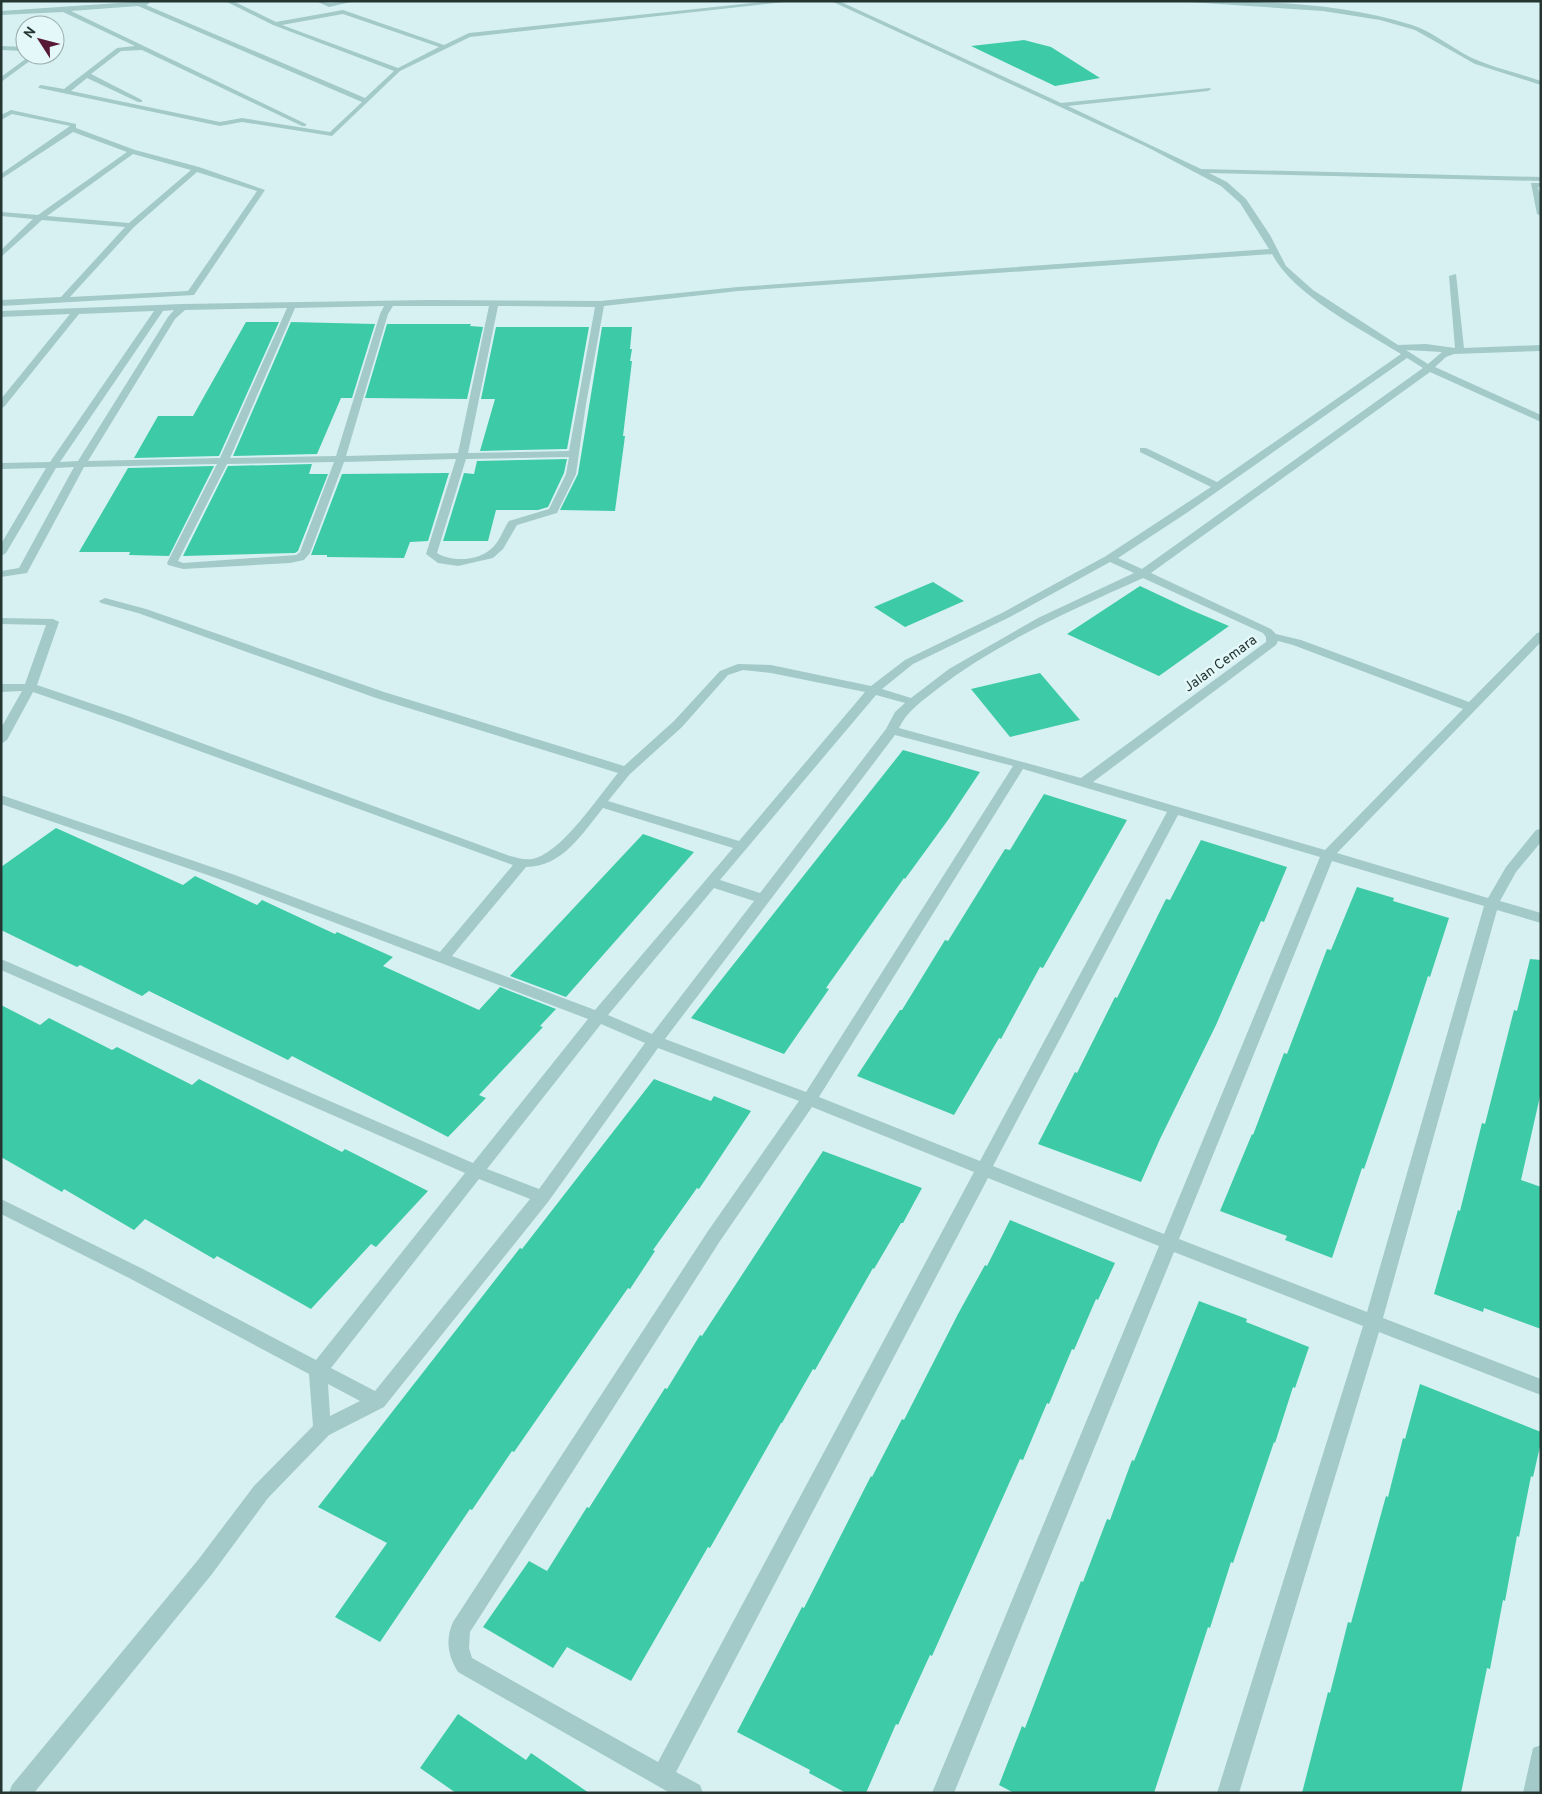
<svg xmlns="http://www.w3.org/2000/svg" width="1542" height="1794" viewBox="0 0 1542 1794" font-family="Overpass,sans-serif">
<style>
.building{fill:#3dcaa7}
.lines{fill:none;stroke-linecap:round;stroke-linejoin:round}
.minor{fill:#a3cac8;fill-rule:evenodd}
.labels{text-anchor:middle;stroke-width:5;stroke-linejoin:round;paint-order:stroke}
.street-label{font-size:14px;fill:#253532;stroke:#e4f8f9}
</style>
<rect width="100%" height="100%" fill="#d7f1f2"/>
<!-- building -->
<path class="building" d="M1024 40 1051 47 1100 78 1055 86 971 46Z
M246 322H279L219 456 134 458 158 416H193Z
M291 322 375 324 352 398H341L317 454 233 456Z
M387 324H471L470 326 483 327 467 399 365 398Z
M496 327H589L567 449 480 451 495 399H481Z
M602 327H632L630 349H632L630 361H632L623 436H625L615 511 560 510 578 474Z
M567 459 564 473 548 507 538 510H496L488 541H443L464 473 474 474 477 461Z
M312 464 309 474H328L298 551 295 553 183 556 228 466Z
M214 466 169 556 129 555 130 552H79L128 468Z
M449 473 428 541 410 542 404 558 327 557V555H311L342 474Z
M933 582 964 601 905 627 874 607Z
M1140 586 1191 610 1229 626 1159 676 1067 634Z
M1040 673 1080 720 1010 737 971 689Z
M903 750 980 772 948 820 905 879 904 878 826 988 829 989 784 1054 691 1018Z
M1044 794 1127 820 1043 968 1040 967 1001 1039 999 1038 954 1115 857 1076 900 1010H902L945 940 948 941 1005 849 1010 850Z
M56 828 183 885 195 876 257 905 262 900 335 934 337 932 393 957 383 966 479 1010 500 987 556 1009 540 1026 543 1027 479 1095 486 1098 448 1137 292 1056 288 1060 149 991 142 996 80 965 77 967 1 930V867Z
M643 834 694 852 566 997 510 976Z
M1201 840 1287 867 1264 922 1261 921 1216 1025 1160 1139 1141 1182 1038 1144 1075 1072 1077 1073 1115 997 1117 998 1166 899 1170 900Z
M1357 887 1394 898 1393 901 1449 918 1430 977 1428 976 1392 1087 1364 1169 1362 1168 1332 1258 1285 1240 1287 1236 1220 1211 1252 1134 1253 1135 1284 1053 1287 1054 1327 949 1331 950Z
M1530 959 1541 960V1092L1521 1180 1541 1187V1329L1484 1308 1483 1312 1434 1294 1458 1210 1460 1211 1482 1123 1485 1124 1514 1010 1517 1011Z
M1 1005 40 1025 49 1018 112 1050 117 1047 192 1085 199 1079 342 1152 345 1149 428 1191 376 1247 371 1244 311 1309 217 1256 214 1259 145 1219 134 1230 64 1189 62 1192 1 1157Z
M654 1079 711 1101 714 1096 751 1111 699 1189 697 1188 653 1250 655 1251 630 1289 628 1288 514 1452 512 1451 472 1510 470 1509 380 1642 335 1617 387 1543 318 1507 520 1248 522 1249Z
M823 1151 922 1188 903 1223H901L874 1269 873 1268 815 1370 813 1369 782 1423H781L710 1548 708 1547 631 1681 567 1647 553 1668 483 1627 529 1561 547 1571 587 1507 589 1508 665 1388 667 1389 700 1335 702 1336Z
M1010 1220 1115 1263 1098 1300 1096 1299 1074 1350 1072 1349 1049 1404 1047 1403 1023 1460 1020 1459 932 1656 930 1655 898 1725 896 1724 866 1793H846L809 1773 810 1770 737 1732 802 1607 804 1608 871 1476 872 1477 902 1419 904 1420 958 1314 985 1265 987 1266Z
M1199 1301 1247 1319 1246 1322 1309 1347 1295 1388 1293 1387 1275 1443 1274 1442 1233 1563 1231 1562 1210 1628 1208 1627 1154 1793H1014L999 1785 1022 1726 1025 1728 1081 1581 1083 1582 1107 1519 1110 1520 1132 1460 1134 1461Z
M1420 1384 1541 1432V1442L1533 1477 1531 1476 1519 1537 1517 1536 1505 1601 1503 1600 1490 1669 1487 1668 1461 1793H1302L1328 1692 1330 1693 1348 1622 1351 1623 1386 1496 1388 1497 1403 1438 1405 1439Z
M458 1714 526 1760 531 1753 589 1793H456L420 1768Z"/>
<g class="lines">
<!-- minor -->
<path class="minor" d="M147 1 150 3 146 5 365 98 394 71 273 25 225 1H233L276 22 343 10 444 45 469 33 771 1H793L470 37 400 71 332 136 242 122 220 126 39 88 38 87 41 85 64 89 117 48 135 46 63 12 1 15V11ZM138 6 362 102 330 132 242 118 220 122 71 91 87 78 138 102H142V100L91 74 121 51 142 50 302 126H306V124L71 11ZM343 14 439 47 398 68 282 25Z
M316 1 330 3 355 1 329 7Z
M831 1H839L1061 103 1210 88 1211 89 1208 91 1068 106 1201 169 1541 177V181L1209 173 1227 182 1246 199 1270 235 1286 266 1313 290 1398 345 1426 344 1455 348 1449 276 1456 274 1464 348 1541 345V351L1454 354 1446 357 1435 367 1541 415V422L1430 372 1151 573 1271 629 1276 634 1301 640 1469 702 1537 633 1541 632V642L1337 853 1488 898 1506 867 1536 830 1541 829V842L1516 872 1500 901 1541 913V923L1497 910 1383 1318 1541 1379V1395L1379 1332 1239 1793H1217L1363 1326 1174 1252 954 1793H932L1159 1246 988 1178 676 1772 700 1785 703 1793H670L458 1672C448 1656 445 1640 453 1622L708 1231 799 1101 658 1048 548 1202 384 1407 329 1435 268 1498 212 1574 34 1793H9L12 1785 198 1560 254 1486 313 1426 309 1374 131 1279 1 1214V1199L143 1269 316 1360 465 1173 1 970V959L473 1163 588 1019 225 881 1 804V795L235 875 440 952 513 865 117 721 33 692 7 740 1 744V728L22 691 1 692V684H25L46 625 1 624V618L53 619 59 622 37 685 125 715 510 856C518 858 528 861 536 858 565 848 598 797 618 773L376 698 138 613 101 603 99 601 105 598 146 609 384 692 624 766 674 721 720 671 738 664 771 665 871 686 905 660 1002 613 1106 556 1211 487 1140 452V448H1146L1217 482 1401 354C1361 329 1293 295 1272 254L738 291 604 306 586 404 576 474 557 513 517 525 503 549 493 558 458 566 438 563 426 554 456 459 344 462 310 553 304 560 290 563 183 569 168 565 167 563 217 464 84 467 27 573 1 577V571L19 568 74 467 56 468 6 553 1 556V544L46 468 1 469V463L50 462 154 311 79 314 4 407 1 408V399L70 314 1 317V311L183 304 429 300 600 301 738 287 1269 249 1240 203 1221 186 1147 147ZM384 306 380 314 336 456 230 458 295 308ZM393 306H489L458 453 346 456 388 314ZM498 306 595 307 569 451 468 453ZM287 308 220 458 88 461 175 319 185 310ZM174 310 168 317 78 461 60 462 163 311ZM1406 350 1442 352 1428 364ZM1407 358 1423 368 1142 569 1118 558 1188 512ZM569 457 566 474 549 509 509 521C504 528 501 538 495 545 482 561 453 563 437 553L466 459ZM334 462 300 552 296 555 183 563 178 561 227 464ZM1110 562 1134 573 1038 618 949 669 911 698 882 689 913 664 1010 617ZM1143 578 1263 633 1266 637V642L1081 778 899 728C907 711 921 702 936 690 998 642 1072 610 1143 578ZM1278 641 1293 645 1463 709 1325 850 1093 782 1276 645ZM743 670 771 673 865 692 739 841 608 801 630 774 682 727 728 675ZM876 695 905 703 895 712 886 729 760 893 720 880ZM895 735 1013 766 806 1092 665 1039ZM1023 769 1167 812 980 1161 819 1097ZM603 808 733 848 595 1010 452 956 526 867C562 867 582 834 603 808ZM1178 815 1320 857 1164 1234 993 1166ZM1332 861 1484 906 1367 1312 1179 1239ZM714 888 754 901 652 1034 608 1015ZM601 1024 645 1043 539 1189 487 1169ZM812 1107 974 1172 658 1762 472 1658 469 1648 470 1632 720 1241ZM479 1179 530 1199 375 1391 331 1368ZM328 1384 360 1401 330 1416Z
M1173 1C1252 1 1336 1 1412 25 1434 32 1451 48 1472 58 1494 68 1518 73 1541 81V85L1475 64 1415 30 1380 20 1323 11Z
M1 46 25 47V51L1 50Z
M31 55H38L1 82V77Z
M11 110 76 124V128L135 150 199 167 265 190 194 295 1 306V300L61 297 125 227 42 220 1 257V250L33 219 1 216V212L38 215 127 152 73 132 1 179V174L70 126 12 114 1 120V115ZM133 154 191 170 129 223 47 216ZM197 172 257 191 188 291 70 297 134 227Z
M1531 183H1541V187H1538L1541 197V216L1537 214Z
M1541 1745V1793H1523L1533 1748Z"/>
</g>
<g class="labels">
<!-- street labels -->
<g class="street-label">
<text transform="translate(1220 663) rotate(-36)" y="5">Jalan Cemara</text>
</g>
</g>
<!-- border -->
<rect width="1542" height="1794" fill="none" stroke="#253532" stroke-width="5"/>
<!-- north arrow -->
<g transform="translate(40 40) rotate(306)"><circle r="24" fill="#e4f8f9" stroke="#98aaa9"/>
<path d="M0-4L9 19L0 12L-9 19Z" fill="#571a34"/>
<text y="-8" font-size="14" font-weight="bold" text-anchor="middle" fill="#253532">N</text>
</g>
</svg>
